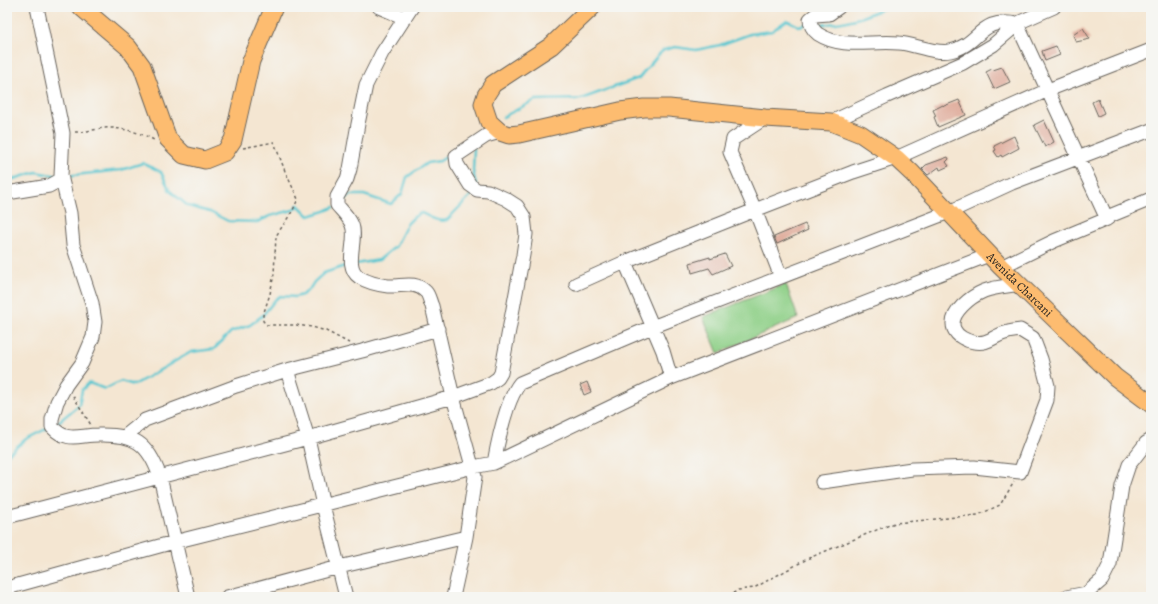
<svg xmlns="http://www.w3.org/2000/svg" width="1158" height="604" viewBox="0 0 1158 604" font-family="Alegreya,serif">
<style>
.park{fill:#8fd088;stroke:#567652}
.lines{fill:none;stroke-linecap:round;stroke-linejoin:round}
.stream{stroke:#5ac7d1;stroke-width:2.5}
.building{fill:#e0ad9d}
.minor-casing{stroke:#68635c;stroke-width:15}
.major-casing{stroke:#68635c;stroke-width:19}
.path{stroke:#68635c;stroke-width:1.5;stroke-dasharray:3 3;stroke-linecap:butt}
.minor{stroke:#fff;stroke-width:13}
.major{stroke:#fdbc6f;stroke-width:17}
.labels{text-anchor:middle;stroke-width:3;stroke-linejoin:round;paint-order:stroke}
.street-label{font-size:12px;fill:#1c1c1c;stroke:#f6f6f2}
</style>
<rect width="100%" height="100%" fill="#f6f6f2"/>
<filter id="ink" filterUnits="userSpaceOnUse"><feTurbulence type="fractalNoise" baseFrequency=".025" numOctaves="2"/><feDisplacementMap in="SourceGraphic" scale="8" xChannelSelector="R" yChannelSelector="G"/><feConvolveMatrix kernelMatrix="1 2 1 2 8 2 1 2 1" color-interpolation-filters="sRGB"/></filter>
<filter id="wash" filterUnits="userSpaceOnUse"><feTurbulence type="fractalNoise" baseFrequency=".012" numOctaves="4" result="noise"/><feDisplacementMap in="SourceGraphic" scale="16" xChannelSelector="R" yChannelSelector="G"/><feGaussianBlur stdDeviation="0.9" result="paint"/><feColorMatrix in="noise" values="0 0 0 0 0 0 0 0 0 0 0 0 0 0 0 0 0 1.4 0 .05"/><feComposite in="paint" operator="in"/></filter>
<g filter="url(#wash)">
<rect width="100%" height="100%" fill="#f4e6d2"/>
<!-- park -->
<path class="park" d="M786 284 798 318 718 353 703 317Z"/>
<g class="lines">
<!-- stream -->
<path class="stream" d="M815 24C828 25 847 22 859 18 869 15 878 10 888 7
M503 117 535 100 581 99 639 78 658 55 664 50 675 47 696 50 720 45 750 34 772 31 787 20 799 26 806 24
M474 149 473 171 476 184
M65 176 121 170 143 163 161 172 170 191 188 206 210 212 228 221 257 222 270 216 293 210 298 205 309 216 325 211 334 207
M7 181 36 172 58 176
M342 202 350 195H364L391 204 402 194 407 177 427 163 440 161 452 153
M356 264 379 260 396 246 407 224 414 217 421 213C429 216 439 223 447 220L473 193
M56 424 79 405 82 390 89 383 105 389 121 381 134 385 191 352 214 349 231 332 250 325 263 315 275 300 280 296 295 297 302 295 309 290 314 282 324 273 348 265
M7 455 26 439 48 428"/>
</g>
<g id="blocks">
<!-- building -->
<path class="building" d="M1083 28 1090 39 1076 42 1073 35Z
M1056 46 1060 55 1045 61 1042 51Z
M1002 67 1010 82 994 89 986 72 992 69 993 70Z
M1098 99 1104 113 1098 116 1092 102Z
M959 100 966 115 938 127 934 117 936 116 933 110 943 105 944 106Z
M1044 120 1054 142 1045 147 1034 125Z
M1014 136 1019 148 1002 157 1001 155 998 157 994 151 996 150 994 146Z
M948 157 949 159 946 162 949 166 940 170 939 167 928 175 922 169 926 165Z
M805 224 808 230 777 244 774 237Z
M725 254 731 266 713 274 709 268 692 273 690 263 710 257V259Z
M587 382 591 392 584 395 580 385Z"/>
</g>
</g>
<g filter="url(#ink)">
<use href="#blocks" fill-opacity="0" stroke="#68635c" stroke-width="1"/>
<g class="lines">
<!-- minor casing -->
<g class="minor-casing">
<path id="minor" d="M37 7 63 133 61 176 70 213 73 245 92 303 95 322 93 337 82 363 66 385 57 402 52 419V427C67 443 79 435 98 435 134 434 148 442 160 477L188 597
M379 7 405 18
M412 7 382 53 366 85 358 124 350 169 347 179 337 197V205C342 211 349 217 352 225 358 240 343 266 359 277 367 282 379 285 388 286 401 287 415 280 426 292 429 295 430 302 432 306L453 397 475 477 466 537 453 597
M839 7 829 14 815 15 810 19C810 26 813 30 818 34 843 50 872 40 899 43 914 44 934 54 950 51 980 45 979 16 1017 24
M1017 24 1107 219
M765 118 733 139 730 152 755 210 781 277
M831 122 887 96 963 63 993 45 1020 22 1054 7
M7 193 49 186 62 179
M625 262 663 351 671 378
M1001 267 1054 241 1107 219 1112 215 1151 199
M576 284 625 262 755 210 853 172 896 158 1048 90 1151 50
M287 370 308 438 323 505 346 597
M124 437 145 420 236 386 287 370 362 351 438 329
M494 463C498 441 506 400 520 383L652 327 949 212 1012 183 1151 130
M822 482 912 469 974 467 1020 472 1047 400 1048 386 1041 359 1033 338 1020 330C1015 331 1010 331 1005 333 993 336 988 345 974 342 966 341 957 336 954 329 948 313 972 296 984 291 994 287 1008 286 1020 284
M7 517 308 438 453 397 491 383 498 378 501 373 523 255 526 234 524 217 517 206 506 199 488 191 477 190 470 185 457 164 456 156 486 136 500 132
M7 588 174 542 473 467 494 463 671 378 989 255
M227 597 339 567 466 537
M1066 597 1087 593 1102 580 1110 564 1122 486 1129 465 1146 443 1151 440"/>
</g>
<!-- major casing -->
<g class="major-casing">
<g id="major">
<path d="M81 7 128 47 142 66 168 139 184 155 205 160 225 152 233 140 251 61 274 7"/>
<path id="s1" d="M592 7 551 46 493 84 486 95 483 104 489 122 500 132 509 135 519 134 620 111 644 108H669L765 118 831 122 861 134 896 158 912 173 1001 267 1115 377 1151 404"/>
</g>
</g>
<!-- path -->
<path class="path" d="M75 132C84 132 93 130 103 128 120 127 140 132 154 140
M243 148 274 142 285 171 298 199 293 210 276 236 274 274 270 294 263 315V321L267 325H296L312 327 326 331 349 343
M73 396 91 425
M728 597 738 590 754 588 809 558 879 529 895 523 978 515 1000 505 1014 482"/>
<!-- minor -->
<use href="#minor" class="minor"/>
<!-- major -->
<use href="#major" class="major"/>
</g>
</g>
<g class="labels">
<!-- street labels -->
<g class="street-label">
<text dy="4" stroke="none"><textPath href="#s1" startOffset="769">Avenida Charcani</textPath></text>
</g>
</g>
<!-- margin -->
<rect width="1158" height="604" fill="none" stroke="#f6f6f2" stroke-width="24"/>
</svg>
